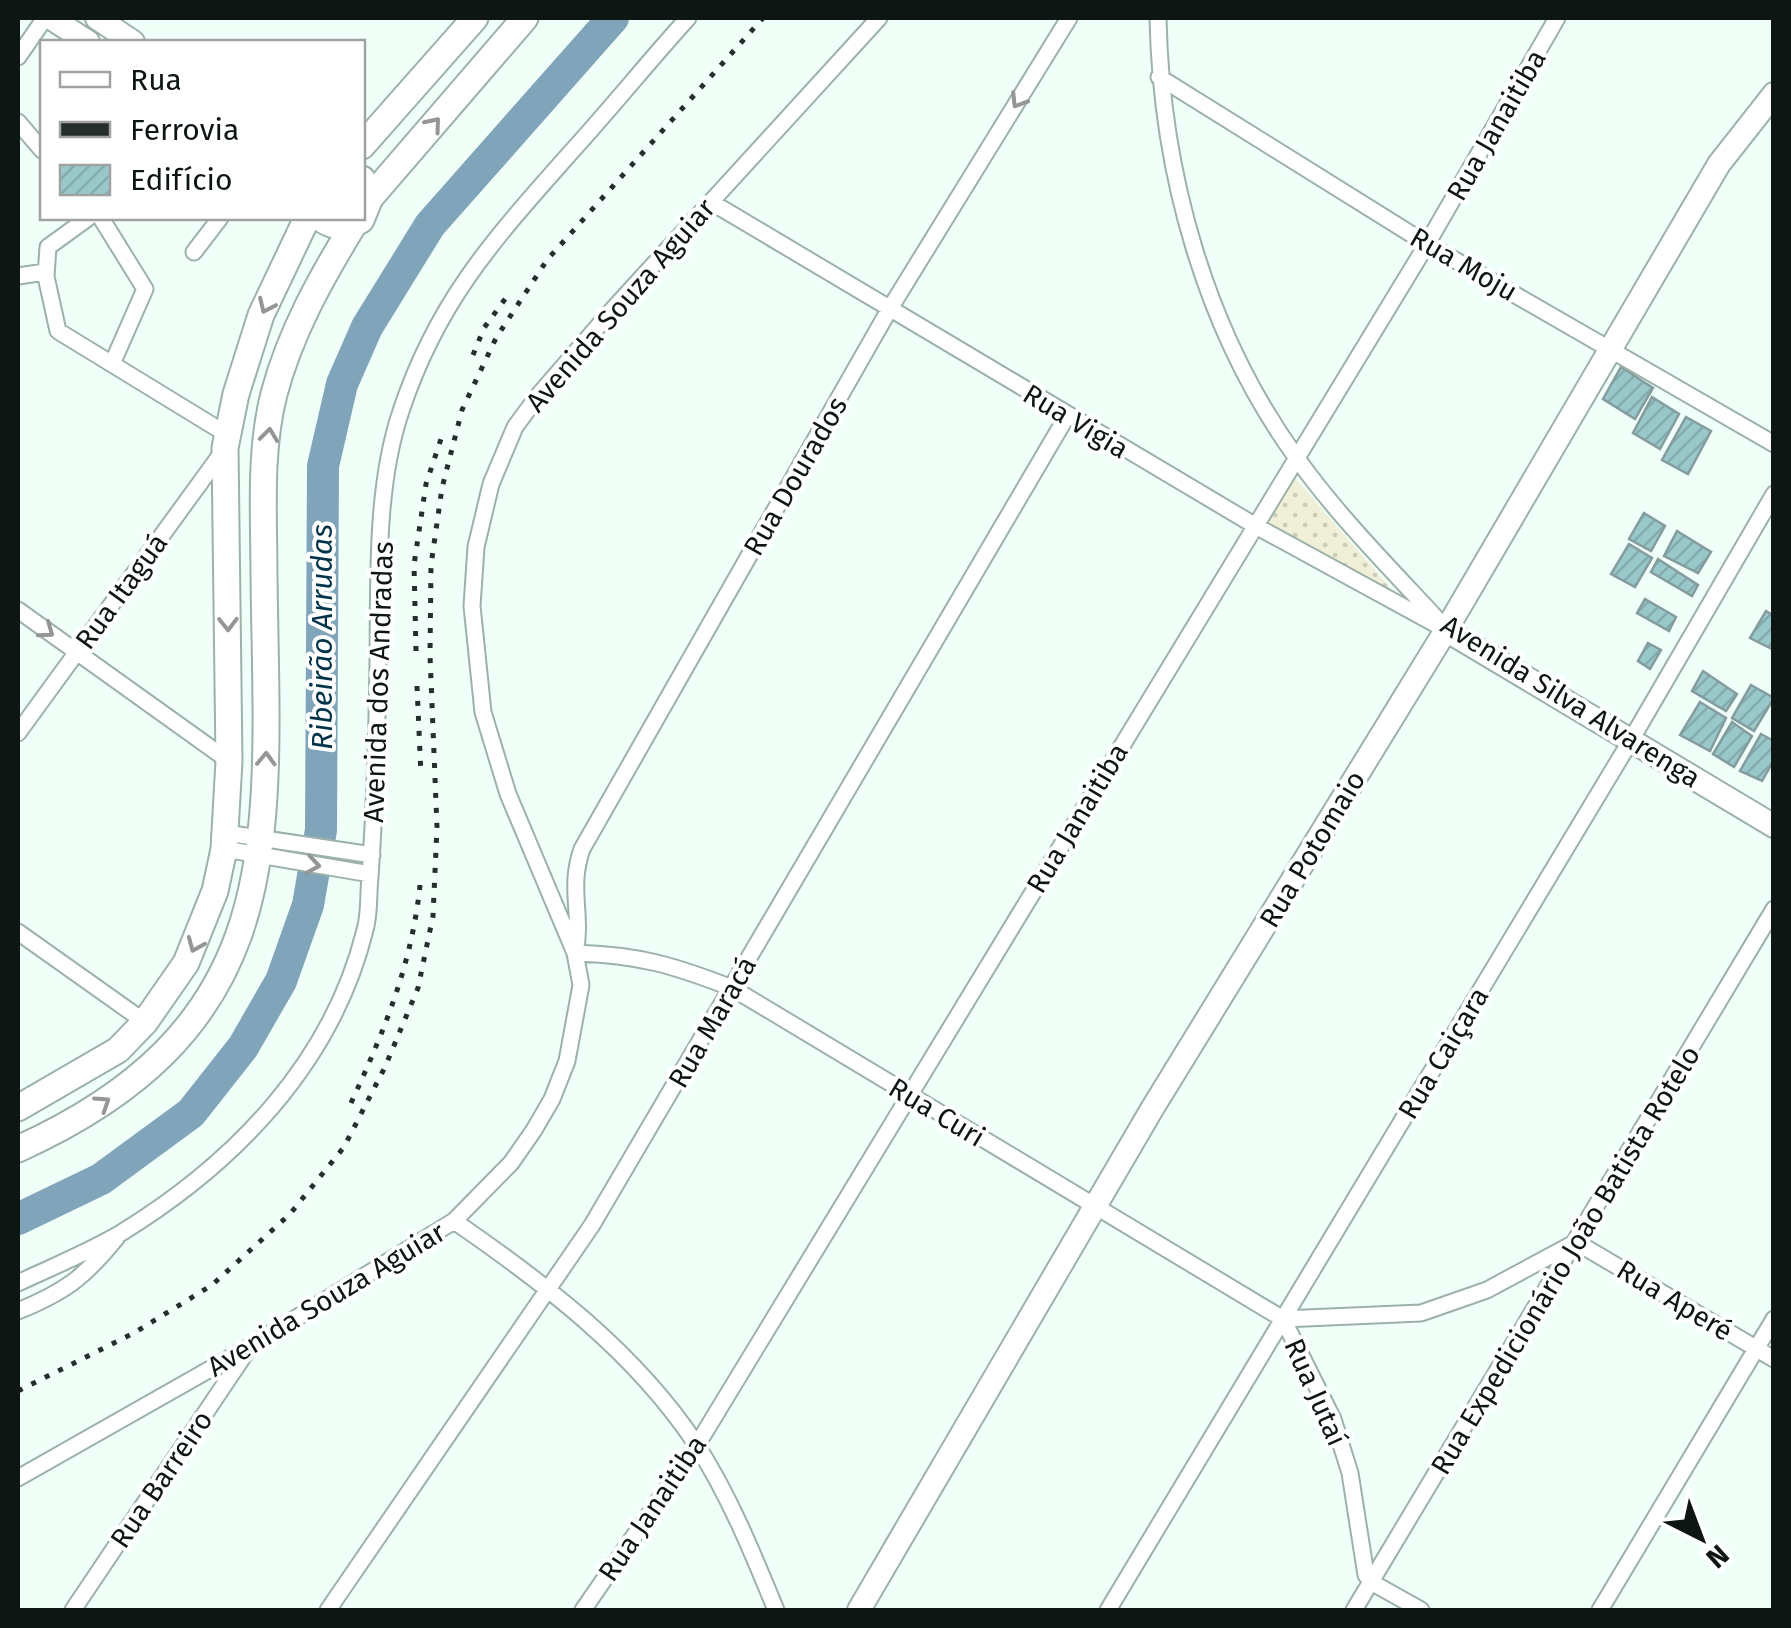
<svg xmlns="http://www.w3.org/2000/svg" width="1791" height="1628" viewBox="0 0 1791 1628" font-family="'Fira Sans',sans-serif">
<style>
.park{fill:url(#park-dots)}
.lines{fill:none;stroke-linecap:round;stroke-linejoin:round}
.river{stroke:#80a4b9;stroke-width:32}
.building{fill:url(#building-hatch);stroke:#849c9e;stroke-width:2.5}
.street-casing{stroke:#9cb2a9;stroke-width:19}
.secondary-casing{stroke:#9cb2a9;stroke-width:26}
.primary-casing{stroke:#9cb2a9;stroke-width:29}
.street{stroke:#fff;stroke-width:15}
.secondary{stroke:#fff;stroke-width:22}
.primary{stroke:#fff;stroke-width:25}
.rail{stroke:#252e2a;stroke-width:5;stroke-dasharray:5 10;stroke-linecap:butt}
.oneway{stroke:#939695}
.labels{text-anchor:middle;stroke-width:8;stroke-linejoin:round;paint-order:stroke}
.street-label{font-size:28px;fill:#0e1613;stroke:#fff}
.water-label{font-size:30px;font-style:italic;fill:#00344a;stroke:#fff}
</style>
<defs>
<pattern id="park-dots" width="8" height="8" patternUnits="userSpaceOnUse" patternTransform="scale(2.5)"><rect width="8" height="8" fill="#f0efd7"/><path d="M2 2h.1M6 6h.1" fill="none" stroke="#cdccb8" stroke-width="1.8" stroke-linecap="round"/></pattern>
<pattern id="building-hatch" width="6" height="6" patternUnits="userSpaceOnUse" patternTransform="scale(2.5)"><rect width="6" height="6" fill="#99c8cb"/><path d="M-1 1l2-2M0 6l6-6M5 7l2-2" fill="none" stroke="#83abad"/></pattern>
</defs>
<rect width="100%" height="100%" fill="#f1fff9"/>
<!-- park -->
<path class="park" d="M1295 478 1393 591 1266 523Z"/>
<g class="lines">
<!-- river -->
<path class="river" d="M18 1219 101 1179 191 1113 243 1047 281 981 308 905 321 830 323 466 342 384 367 327 430 225 613 18"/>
</g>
<!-- building -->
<path class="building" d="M1621 367 1653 388 1635 419 1603 399Z
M1652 397 1679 414 1660 449 1633 433Z
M1686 417 1711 431 1688 474 1662 460Z
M1644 513 1665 526 1651 551 1629 539Z
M1677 531 1711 552 1698 573 1664 556Z
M1629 544 1652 558 1635 587 1611 574Z
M1658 559 1698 585 1692 596 1651 572Z
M1645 599 1676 617 1669 631 1637 613Z
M1766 611 1774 616V650L1750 638Z
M1648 643 1661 650 1650 669 1638 661Z
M1703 671 1737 694 1726 711 1692 691Z
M1751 685 1774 698 1754 731 1732 718Z
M1700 702 1726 718 1710 751 1680 735Z
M1732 722 1752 736 1734 767 1713 754Z
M1761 734 1774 741V760L1762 781 1740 771Z"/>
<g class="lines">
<!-- street casing -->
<g class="street-casing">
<path id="street" d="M1069 18 889 310 582 849C568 888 583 915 575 953 639 955 673 965 732 988L1283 1319
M1158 18C1161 171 1205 331 1296 457 1337 515 1389 567 1437 619
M18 57 45 18
M1159 77 1427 244 1774 444
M18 122 42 150
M711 202 1254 525 1446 630
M101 218 145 289 112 364
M194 252 220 218
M18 276 45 272 58 331 228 435
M46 276 48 247 88 218
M18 610 229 761
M18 733 224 450
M226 833 372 855
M224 849 370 874
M18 932 145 1022
M454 1221C544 1283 635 1352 696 1444 729 1495 753 1554 776 1610
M18 1283C52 1267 89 1252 121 1233 235 1163 332 1063 365 930 370 913 368 894 370 877 375 805 377 734 378 662 379 583 375 487 401 411 438 299 496 237 572 151 612 107 649 61 688 18
M18 1311C65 1292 85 1277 117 1237
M1283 1319 1421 1313 1487 1290 1576 1242 1774 1359
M1283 1319 1333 1419 1350 1473 1366 1575 1371 1582 1421 1610
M18 1478 249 1347 454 1221 511 1163 534 1130 552 1099 567 1061 581 985 575 953 508 794 483 712 472 606 476 547 491 484 515 427 537 397 614 308 879 18
M73 1610 247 1351
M328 1610 592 1225 1067 416
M583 1610 697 1445 1427 244 1557 18
M1108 1610 1631 740 1774 494
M1354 1610 1774 909
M1600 1610 1774 1319"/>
</g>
<!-- secondary casing -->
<g class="secondary-casing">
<path id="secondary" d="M51 18 88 42
M97 18 133 42
M1446 630 1774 826
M859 1610 1152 1109 1446 630 1719 164 1774 94"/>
</g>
<!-- primary casing -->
<g class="primary-casing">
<path id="primary" d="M362 146 475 18
M370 198 525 18
M320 218C334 228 346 229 361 220L370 198 362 179
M18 1108 118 1050 145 1022 186 963 215 891 224 849 229 761 225 448 236 394 261 315 307 218
M18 1149C294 1024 267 837 264 575 264 517 259 452 274 394 290 333 321 278 354 224"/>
</g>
<!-- street -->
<use href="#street" class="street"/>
<!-- secondary -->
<use href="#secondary" class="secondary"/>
<!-- primary -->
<use href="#primary" class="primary"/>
<!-- rail -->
<path class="rail" d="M473 355 484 328 508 295
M416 651 414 565 426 484 441 439
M417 686 421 775
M351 1103C386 1027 414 959 421 875
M18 1391 134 1333 212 1285 290 1214 344 1147 385 1067 418 988 433 916 437 827 430 655 431 565 442 488 462 410 496 338 547 260 763 18"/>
</g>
<!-- one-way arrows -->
<defs><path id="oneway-chevron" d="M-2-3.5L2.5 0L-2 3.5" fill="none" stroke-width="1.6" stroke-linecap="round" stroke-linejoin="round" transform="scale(2.5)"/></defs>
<g class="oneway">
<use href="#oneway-chevron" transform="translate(1018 101) rotate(122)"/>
<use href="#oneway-chevron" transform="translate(434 124) rotate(-50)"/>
<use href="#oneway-chevron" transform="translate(266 306) rotate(115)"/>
<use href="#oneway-chevron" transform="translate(269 435) rotate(-83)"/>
<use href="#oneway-chevron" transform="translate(228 624) rotate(89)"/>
<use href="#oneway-chevron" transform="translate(47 631) rotate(36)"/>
<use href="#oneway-chevron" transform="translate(266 759) rotate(-88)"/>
<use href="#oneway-chevron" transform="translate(313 865) rotate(9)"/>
<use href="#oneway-chevron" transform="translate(195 945) rotate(113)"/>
<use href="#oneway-chevron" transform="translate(103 1103) rotate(-33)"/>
</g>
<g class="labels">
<!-- street labels -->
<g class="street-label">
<text transform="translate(1496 125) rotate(-60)" y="10">Rua Janaitiba</text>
<text transform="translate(1464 264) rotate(30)" y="10">Rua Moju</text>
<text transform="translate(620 305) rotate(-49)" y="10">Avenida Souza Aguiar</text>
<text transform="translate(1076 421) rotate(31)" y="10">Rua Vigia</text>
<text transform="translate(795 476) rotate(-60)" y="10">Rua Dourados</text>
<text transform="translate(121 591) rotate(-54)" y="10">Rua Itaguá</text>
<text transform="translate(378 682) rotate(-88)" y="10">Avenida dos Andradas</text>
<text transform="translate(1571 701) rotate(32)" y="10">Avenida Silva Alvarenga</text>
<text transform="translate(1077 818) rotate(-59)" y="10">Rua Janaitiba</text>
<text transform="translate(1312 849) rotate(-59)" y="10">Rua Potomaio</text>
<text transform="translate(712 1022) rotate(-60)" y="10">Rua Maracá</text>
<text transform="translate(1443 1053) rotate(-59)" y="10">Rua Caiçara</text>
<text transform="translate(937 1112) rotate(31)" y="10">Rua Curi</text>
<text transform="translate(1565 1260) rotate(-59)" y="10">Rua Expedicionário João Batista Rotelo</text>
<text transform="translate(326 1299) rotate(-31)" y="10">Avenida Souza Aguiar</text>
<text transform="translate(1675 1300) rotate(31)" y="10">Rua Aperé</text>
<text transform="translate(1316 1392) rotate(66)" y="10">Rua Jutaí</text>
<text transform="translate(161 1479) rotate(-56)" y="10">Rua Barreiro</text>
<text transform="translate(652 1508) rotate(-56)" y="10">Rua Janaitiba</text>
</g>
<!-- water labels -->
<g class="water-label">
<text transform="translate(322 637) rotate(-90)" y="10">Ribeirão Arrudas</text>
</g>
</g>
<!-- border -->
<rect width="1791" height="1628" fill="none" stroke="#0e1613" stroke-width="40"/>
<!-- legend -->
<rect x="40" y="40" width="325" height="180" fill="#ffffff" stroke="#9fa2a1" stroke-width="2.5"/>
<rect x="60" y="72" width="50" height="15" fill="#ffffff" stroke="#9fa2a1" stroke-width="2.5"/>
<text x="130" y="90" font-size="30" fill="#0e1613">Rua</text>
<rect x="60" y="122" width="50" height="15" fill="#252e2a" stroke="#9fa2a1" stroke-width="2.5"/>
<text x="130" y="140" font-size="30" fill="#0e1613">Ferrovia</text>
<rect x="60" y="165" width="50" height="30" fill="url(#building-hatch)" stroke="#9fa2a1" stroke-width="2.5"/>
<text x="130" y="190" font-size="30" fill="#0e1613">Edifício</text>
<!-- north arrow -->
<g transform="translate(1701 1538) rotate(138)" stroke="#ffffff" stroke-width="8" paint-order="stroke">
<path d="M0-8L18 38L0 25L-18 38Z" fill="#0e1613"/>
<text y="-15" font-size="28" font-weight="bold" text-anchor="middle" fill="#0e1613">N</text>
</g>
</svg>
